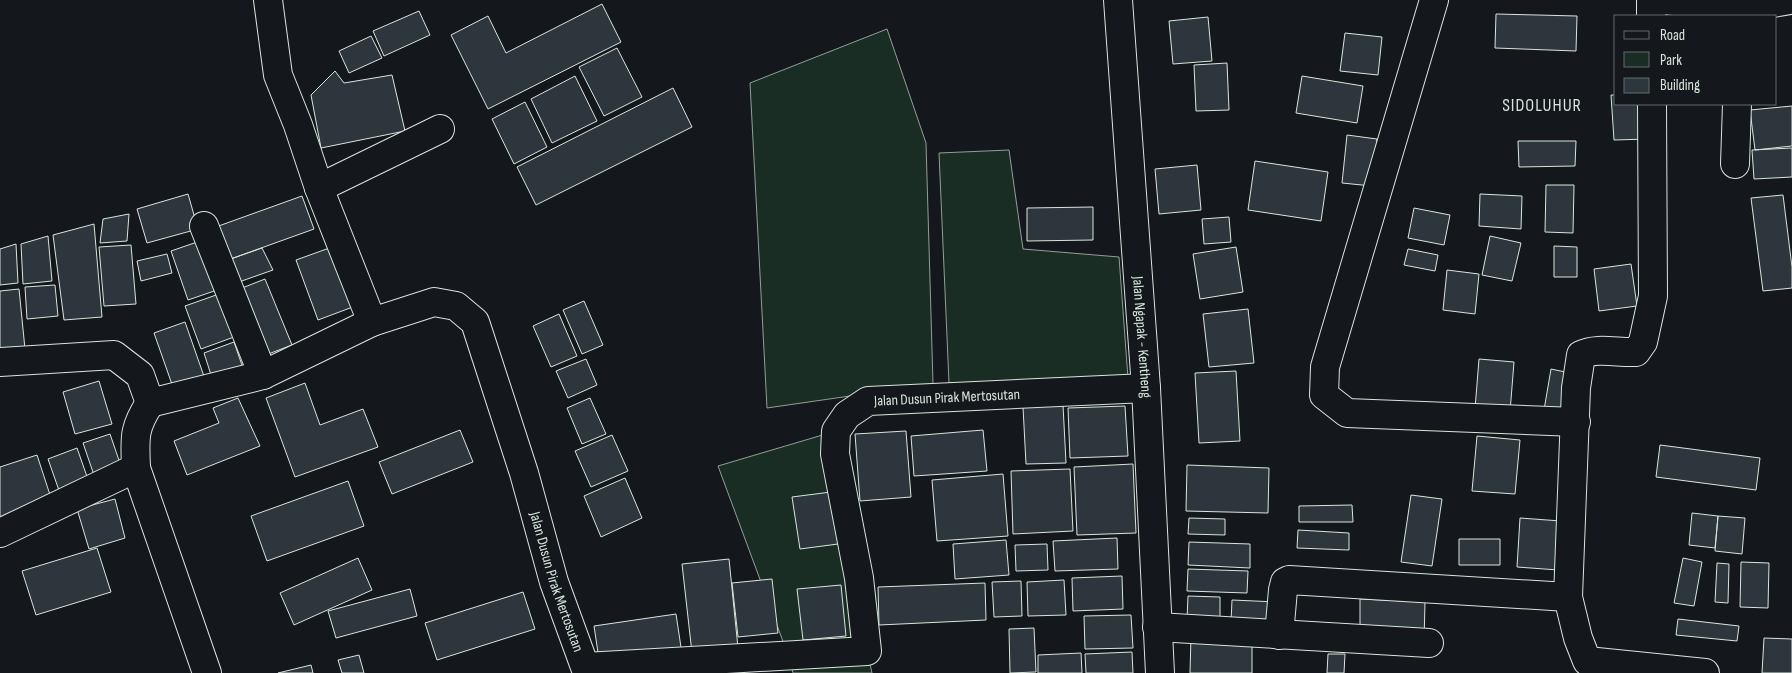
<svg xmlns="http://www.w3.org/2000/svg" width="1792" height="673" viewBox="0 0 1792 673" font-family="'Sofia Sans Condensed',sans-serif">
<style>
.green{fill:#1a2d24;stroke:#939e99}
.building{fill:#2c363c;stroke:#d8e6dc}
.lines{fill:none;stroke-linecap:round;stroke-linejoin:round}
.minor-casing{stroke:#d8e6dc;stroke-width:30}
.major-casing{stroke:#d8e6dc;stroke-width:30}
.minor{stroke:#14181c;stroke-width:28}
.major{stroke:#14181c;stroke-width:28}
.labels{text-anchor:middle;stroke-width:4;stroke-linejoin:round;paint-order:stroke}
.street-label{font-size:15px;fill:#d8e6dc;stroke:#14181c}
.quarter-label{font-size:18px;letter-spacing:1px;fill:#d8e6dc;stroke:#14181c}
</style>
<rect width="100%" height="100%" fill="#14181c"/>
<!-- green -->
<path class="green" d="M887 29 926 143 933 384 767 408 750 83Z
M1009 150 1023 249 1119 257 1128 378 949 383 939 153Z
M836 431 867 651 872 673H793L788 655 718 466Z"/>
<!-- building -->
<path class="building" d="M602 4 621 42 488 109 451 35 488 16 506 53Z
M419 11 430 35 384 56 373 31Z
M1496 14 1577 16 1576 51 1495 48Z
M1208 17 1212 61 1173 64 1169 21Z
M1345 33 1382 37 1378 75 1340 71Z
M371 36 382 58 349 73 339 51Z
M617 48 642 97 604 116 579 67Z
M1227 63 1229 110 1196 111 1194 65Z
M335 71 344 83 392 75 405 131 321 148 311 95Z
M575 76 597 121 552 143 531 99Z
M1302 76 1363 86 1357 123 1296 113Z
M673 88 692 127 536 205 517 167Z
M1611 95H1616V104H1647L1649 139 1614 140Z
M525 102 547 147 514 164 492 119Z
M1792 106V146L1755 150 1750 110Z
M1347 135 1377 139 1372 186 1342 183Z
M1518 141H1576L1575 166 1519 167Z
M1792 148V177L1754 179 1752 150Z
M1255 161 1328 172 1321 221 1248 210Z
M1197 165 1201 210 1159 214 1155 169Z
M1546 185H1574L1573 233 1545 232Z
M188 194 198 229 147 243 137 209Z
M1480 194 1522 196 1521 229 1479 226Z
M1783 195 1792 267V288L1763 291 1751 198Z
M302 196 314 229 225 261 213 228Z
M1093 207V240L1027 241V208Z
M1414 208 1450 215 1444 245 1408 238Z
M129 214 127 241 100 243 103 219Z
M1229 217 1231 242 1204 244 1202 219Z
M94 224 102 317 64 320 53 235Z
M48 236 52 281 23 284 21 244Z
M1490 236 1521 243 1512 281 1482 275Z
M203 240 220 289 188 300 171 251Z
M16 244 18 283 0 285V249Z
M131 245 136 304 104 306 99 247Z
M335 246 358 305 318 320 296 260Z
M1554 246 1577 247V277H1554Z
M1236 247 1243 292 1200 299 1193 254Z
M262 248 273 270 236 283 225 261Z
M1408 249 1438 255 1435 271 1404 265Z
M167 254 172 273 141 281 137 261Z
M1631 264 1637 306 1599 311 1594 269Z
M1447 270 1479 274 1475 314 1443 310Z
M265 279 292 345 263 356 237 290Z
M55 285 58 316 27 319 25 287Z
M19 289 25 349 0 351V291Z
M219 294 234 337 201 349 185 306Z
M584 301 603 345 582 354 563 310Z
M1248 309 1254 363 1209 367 1203 314Z
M559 314 577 356 551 367 533 326Z
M185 322 206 382 175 393 154 333Z
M234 342 244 371 213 381 204 353Z
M586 359 597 385 568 398 556 371Z
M1479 359 1514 362 1510 412 1475 409Z
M1551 369 1570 373 1562 419 1543 416Z
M1236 371 1240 441 1199 443 1195 373Z
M99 381 112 424 75 434 63 392Z
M305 383 320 425 363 409 378 447 295 477 266 398Z
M238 398 260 446 187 475 174 441 219 423 213 408Z
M590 398 606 434 582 444 567 408Z
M1063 405 1066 463 1026 464 1023 407Z
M1125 406 1128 456 1070 458 1068 408Z
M460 430 473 462 392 494 379 462Z
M983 430 987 471 914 476 911 436Z
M906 431 911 497 860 501 855 434Z
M110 434 123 472 96 481 83 443Z
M612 435 628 471 591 487 575 451Z
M1477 436 1520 440 1515 494 1472 491Z
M1660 445 1760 458 1756 490 1656 477Z
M77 448 91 488 62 499 48 459Z
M37 455 53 504 0 522V467Z
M1133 464 1136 533 1077 535 1074 467Z
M1187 465 1269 468 1268 513 1186 511Z
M1070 469 1073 531 1013 534 1011 471Z
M1003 474 1008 536 937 541 932 480Z
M625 478 642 518 601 537 584 496Z
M348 481 364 526 267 561 251 516Z
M831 492 838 544 800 549 792 497Z
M1411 495 1442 499 1432 566 1401 562Z
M115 499 125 538 89 549 77 509Z
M1352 505 1353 522H1299V506Z
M1692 513 1718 516 1715 548 1689 545Z
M1718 516 1745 518 1742 554 1715 551Z
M1189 518 1225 519V535L1188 534Z
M1520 518 1561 521 1558 570 1517 567Z
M1298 530 1349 533V550L1297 548Z
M1117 538 1118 569 1055 571 1053 541Z
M1459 539H1500V565H1459Z
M1006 540 1009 575 955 579 953 544Z
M1189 542 1250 544V568L1188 565Z
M1047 544 1048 570 1016 571 1015 545Z
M97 548 111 592 36 615 22 571Z
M358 558 372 590 294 625 280 593Z
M1683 558 1702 562 1694 606 1674 603Z
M729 559 738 648 692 653 682 564Z
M1741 562 1769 563 1768 608 1740 607Z
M1717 563 1729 564 1728 603 1715 602Z
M1188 569 1248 571 1247 593 1187 591Z
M1122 576 1123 609 1073 611 1072 578Z
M772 579 778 633 738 637 732 583Z
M1064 580 1066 615 1028 616 1027 582Z
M1021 581 1022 616 994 617 992 582Z
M985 583 986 620 879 625 878 587Z
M841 585 846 636 803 640 797 589Z
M410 589 417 616 336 638 328 611Z
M523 592 535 629 437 660 425 623Z
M1188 596 1220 597V620L1187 619Z
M1360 599 1425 602 1424 642 1360 637Z
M1232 600 1277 602 1276 623 1231 622Z
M676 614 682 654 600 666 594 626Z
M1131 615 1133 648 1085 649 1084 616Z
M1678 619 1739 626 1737 641 1676 635Z
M1034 628 1036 672 1010 673 1009 629Z
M1191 636 1252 638V673H1190Z
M1764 638 1792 639V673H1762Z
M1132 652 1133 673H1086L1085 654Z
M1081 653 1082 673H1038V655Z
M1328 654H1345L1344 673H1327Z
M359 655 364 673H342L338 660Z
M311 665 313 673H278Z"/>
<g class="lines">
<!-- minor casing -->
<g class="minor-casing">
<g id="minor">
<path d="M268 0 278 75 298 125 319 188 372 322"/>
<path d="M1434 0 1325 367 1324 395 1347 413 1576 422"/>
<path d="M1651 0V16"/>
<path d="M1666 0 1739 9 1790 0"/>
<path d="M1652 104 1653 296 1643 342 1636 352C1618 353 1597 347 1581 355L1576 388 1568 597 1578 638 1587 661 1705 673"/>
<path d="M1735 164 1737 104"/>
<path d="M319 188 440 129"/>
<path d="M204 226 263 375"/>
<path id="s1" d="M0 362 114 355 140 375 150 403 263 375 372 322 434 302 456 306 475 322 524 473 554 582 585 667 867 651 859 578 835 454 836 431 847 415 868 401 1146 388"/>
<path d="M150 403C133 429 135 438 136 468L207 673"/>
<path d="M0 533 136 468"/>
<path d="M1157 627 1429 643"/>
<path d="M1279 635 1283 590 1285 582 1289 580 1568 597"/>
</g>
</g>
<!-- major casing -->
<g class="major-casing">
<g id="major">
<path id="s2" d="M1118 0 1146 388 1160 673"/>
</g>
</g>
<!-- minor -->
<use href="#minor" class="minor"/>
<!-- major -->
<use href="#major" class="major"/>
</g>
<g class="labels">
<!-- street labels -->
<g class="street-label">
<text dy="5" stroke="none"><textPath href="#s2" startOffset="338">Jalan Ngapak - Kentheng</textPath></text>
<text dy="5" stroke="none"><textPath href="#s1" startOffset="1518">Jalan Dusun Pirak Mertosutan</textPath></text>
<text dy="5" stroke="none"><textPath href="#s1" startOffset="799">Jalan Dusun Pirak Mertosutan</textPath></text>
</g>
<!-- quarter labels -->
<g class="quarter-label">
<text x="1542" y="111">SIDOLUHUR</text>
</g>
</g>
<!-- legend -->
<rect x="1614" y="15" width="162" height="90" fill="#14181c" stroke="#626a69"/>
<rect x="1624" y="31" width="25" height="8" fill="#14181c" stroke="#626a69"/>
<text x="1660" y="40" font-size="15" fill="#d8e6dc">Road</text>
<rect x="1624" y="52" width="25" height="15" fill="#1a2d24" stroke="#626a69"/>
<text x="1660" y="65" font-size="15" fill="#d8e6dc">Park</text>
<rect x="1624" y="78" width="25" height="15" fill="#2c363c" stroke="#626a69"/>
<text x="1660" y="90" font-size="15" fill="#d8e6dc">Building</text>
</svg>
